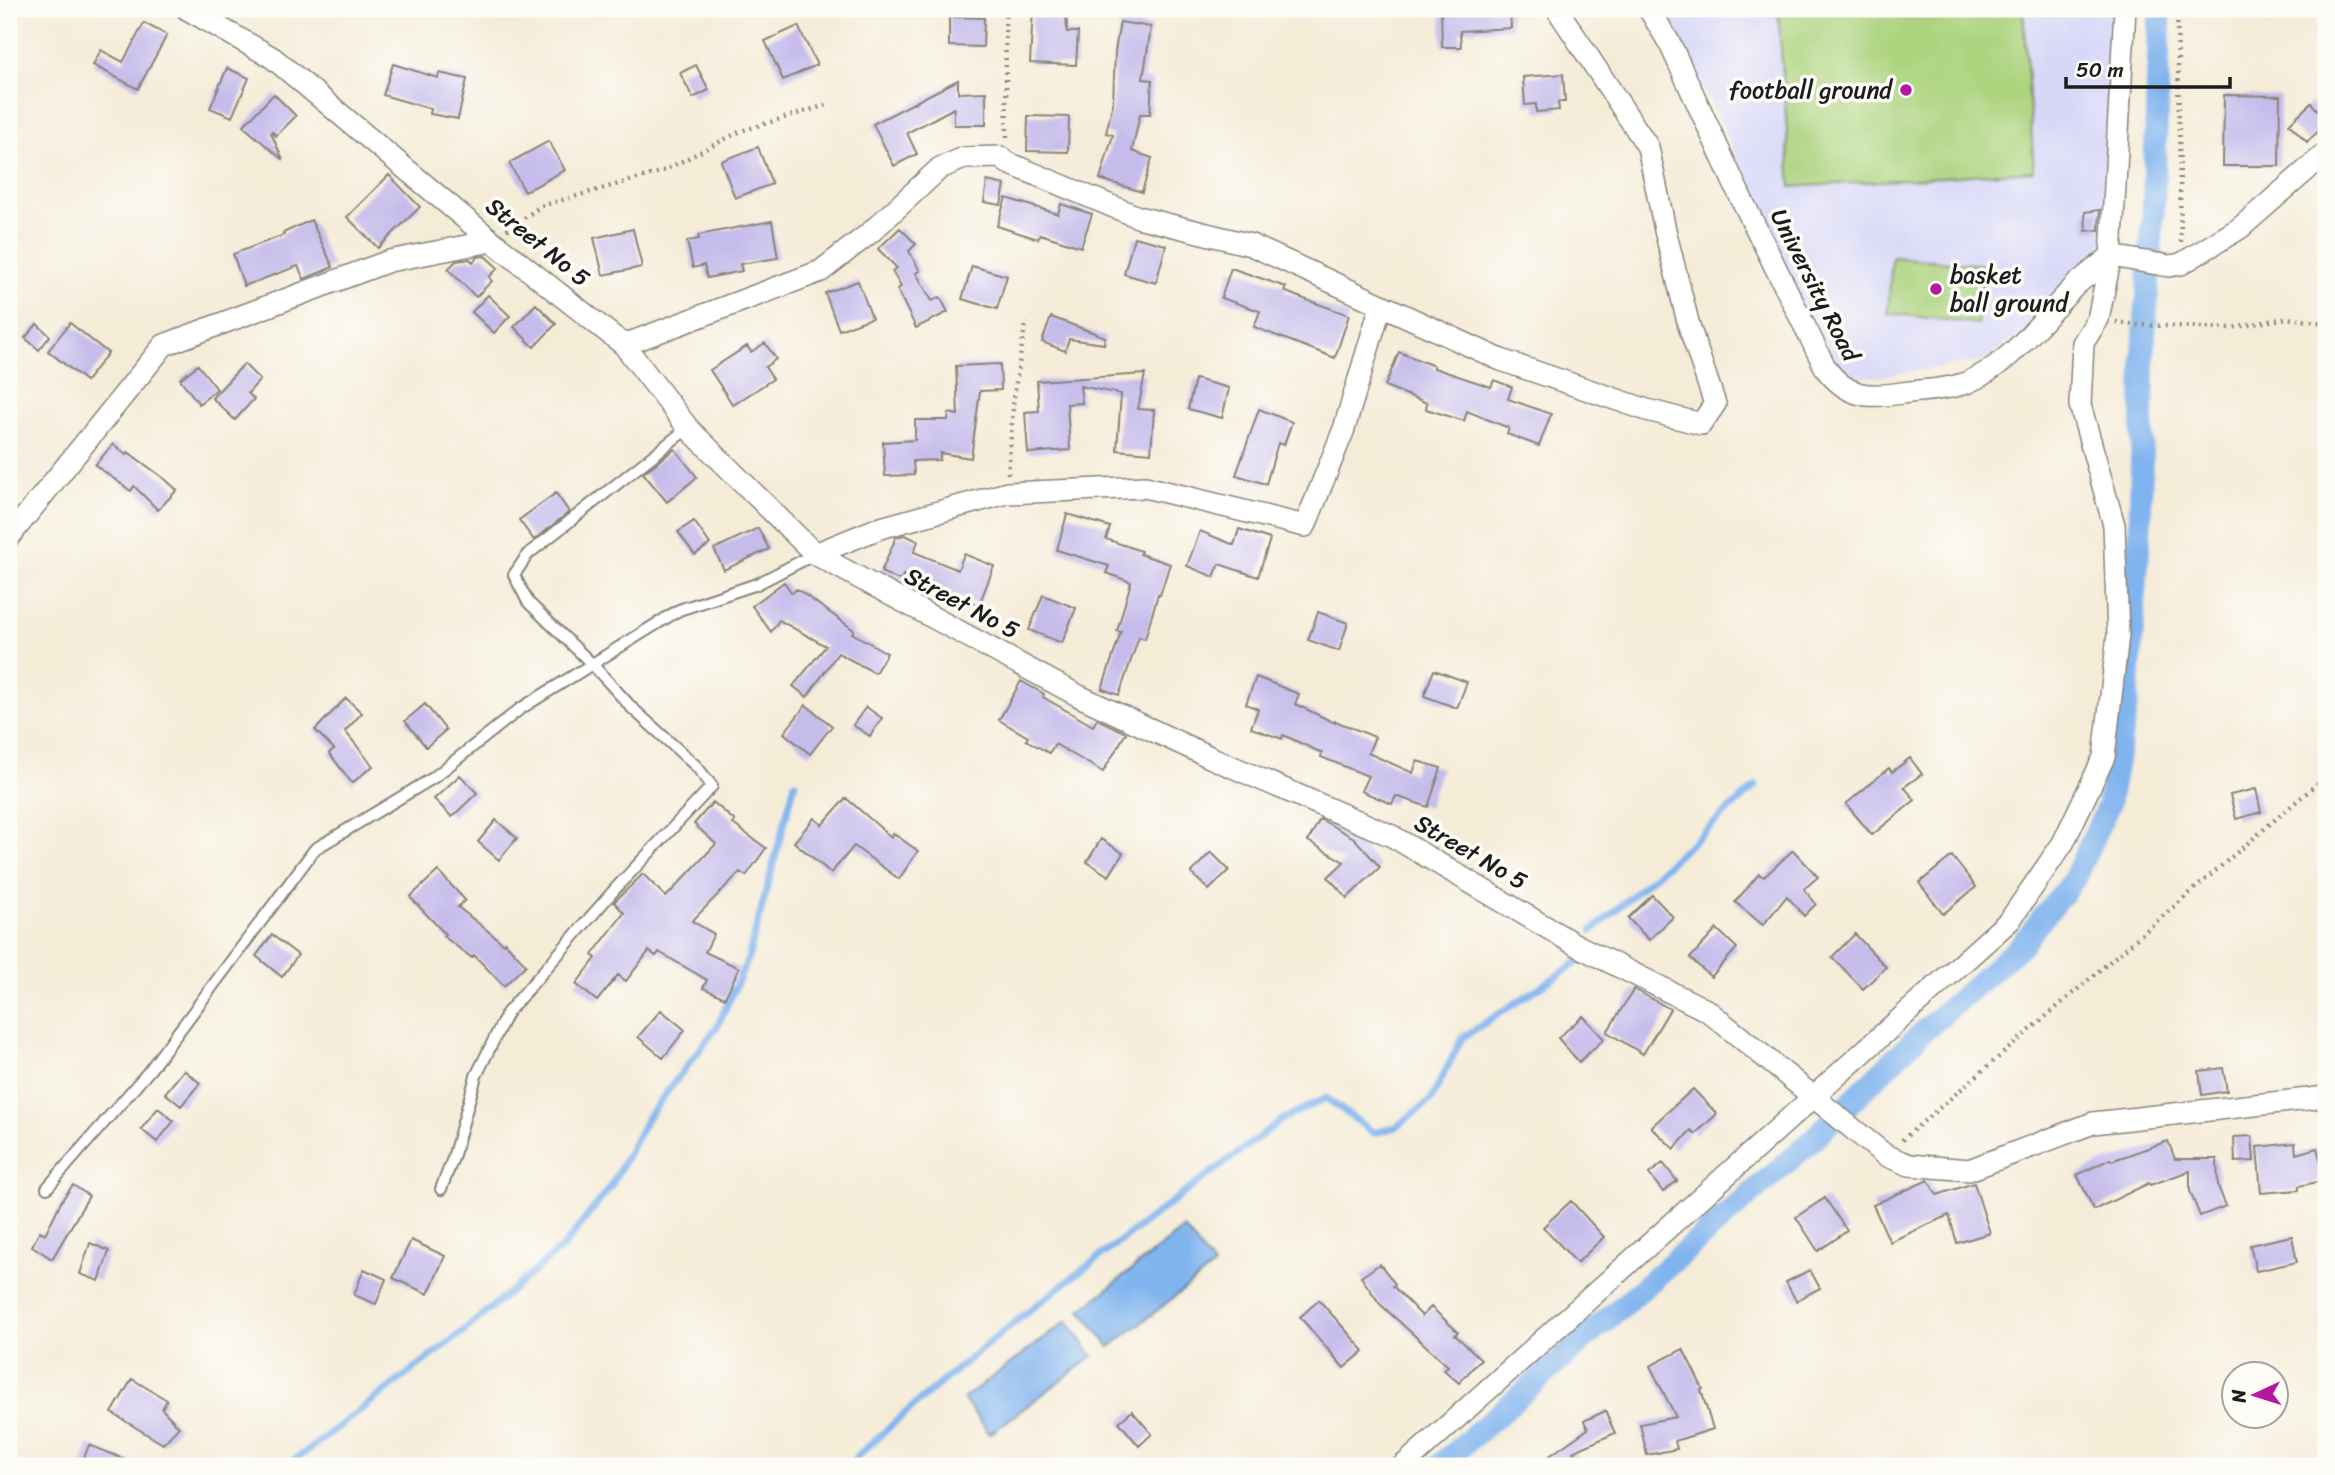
<svg xmlns="http://www.w3.org/2000/svg" width="2335" height="1475" viewBox="0 0 2335 1475" font-family="Sriracha,sans-serif">
<style>
.built{fill:#d7d7f8}
.green{fill:#acd37e;stroke:#64784d;stroke-width:2}
.water{fill:#80b4ee;stroke:#4e6885;stroke-width:2}
.lines{fill:none;stroke-linecap:round;stroke-linejoin:round}
.stream{stroke:#80b4ee;stroke-width:7}
.canal{stroke:#80b4ee;stroke-width:23}
.building{fill:#c5bceb}
.service-casing{stroke:#88847a;stroke-width:14}
.minor-casing{stroke:#88847a;stroke-width:24}
.path{stroke:#88847a;stroke-width:4.5;stroke-dasharray:2 5;stroke-linecap:butt}
.service{stroke:#fff;stroke-width:10}
.minor{stroke:#fff;stroke-width:21}
.poi-dot{fill:#b5179e;stroke:#fdfcf7;stroke-width:2.5}
.labels{text-anchor:middle;stroke-width:7;stroke-linejoin:round;paint-order:stroke}
.poi-label{font-size:24px;fill:#1c1c1c;stroke:#fdfcf7;text-anchor:end}
.street-label{font-size:24px;fill:#1c1c1c;stroke:#fdfcf7}
</style>
<rect width="100%" height="100%" fill="#fdfcf7"/>
<filter id="ink" filterUnits="userSpaceOnUse"><feTurbulence type="fractalNoise" baseFrequency=".0143" numOctaves="2"/><feDisplacementMap in="SourceGraphic" scale="14" xChannelSelector="R" yChannelSelector="G"/><feConvolveMatrix kernelMatrix="1 2 1 2 8 2 1 2 1" color-interpolation-filters="sRGB"/></filter>
<filter id="wash" filterUnits="userSpaceOnUse"><feTurbulence type="fractalNoise" baseFrequency=".00686" numOctaves="4" result="noise"/><feDisplacementMap in="SourceGraphic" scale="28" xChannelSelector="R" yChannelSelector="G"/><feGaussianBlur stdDeviation="1.57" result="paint"/><feColorMatrix in="noise" values="0 0 0 0 0 0 0 0 0 0 0 0 0 0 0 0 0 1.4 0 .05"/><feComposite in="paint" operator="in"/></filter>
<g filter="url(#wash)">
<rect width="100%" height="100%" fill="#f5ecd8"/>
<!-- built -->
<path class="built" d="M1660 9H2119L2106 246 2089 257 2034 324 1983 361 1874 377 1851 376 1837 371 1797 300 1729 140 1679 40Z"/>
<!-- green -->
<path class="green" d="M1778 9H2023L2034 171 1791 187Z
M1892 257 1985 265 1978 324 1888 313Z"/>
<!-- water -->
<path class="water" d="M1184 1228 1214 1266 1110 1347 1081 1310Z
M1067 1321 1093 1356 990 1434 963 1399Z"/>
<g class="lines">
<!-- stream -->
<path class="stream" d="M1592 931 1756 786
M287 1466 465 1330 565 1245 611 1186 647 1118 717 1027 748 959 795 783
M847 1466C982 1339 1135 1231 1283 1119L1326 1098 1374 1133 1396 1127 1431 1100 1462 1038 1578 962"/>
<!-- canal -->
<path class="canal" d="M1439 1466 1809 1143 1917 1037 2021 945 2074 879 2108 806 2127 703 2140 532 2144 343 2153 217 2160 9"/>
</g>
<g id="blocks">
<!-- building -->
<path class="building" d="M1033 9H1066L1067 32H1078L1076 65 1030 63Z
M1510 9 1511 28 1460 31 1461 47H1442L1441 10Z
M949 17 984 18 983 47 949 46Z
M1120 22 1151 27 1143 79 1152 80 1150 114H1140L1132 151 1152 158 1142 192 1100 179 1113 135 1106 133 1113 103 1115 51Z
M144 23 167 35 138 89 93 65 101 50 123 62Z
M798 26 817 65 783 80 765 41Z
M393 64 438 78 439 73 467 79 458 119 430 114 431 109 383 95Z
M696 65 709 90 693 98 680 73Z
M227 68 249 78 232 117 210 108Z
M1563 74 1565 102H1558L1559 110 1536 112V104L1525 105 1523 77Z
M958 80V93L986 92V125H954V108L907 133 917 154 894 166 873 124Z
M274 94 296 116 276 136 272 131 271 133 283 160 243 126Z
M2224 95 2280 96 2279 166H2223Z
M2311 103 2326 119V124L2307 142 2289 124Z
M1028 116 1069 117 1068 152 1027 151Z
M549 141 565 170 525 192 509 163Z
M758 147 772 184 735 198 721 161Z
M389 175 420 207 378 248 347 217Z
M987 181 1005 185 1001 205 984 202Z
M1006 198 1058 214 1061 204 1092 214 1081 247 1040 234 1038 239 997 226Z
M2100 210 2099 230 2086 231 2085 212Z
M311 220 333 267 304 279 298 266 244 286 233 254 284 235 283 233Z
M772 221 778 258 740 264 742 271 707 278 704 265 693 268 687 241 699 239 698 235Z
M900 228 916 244 909 251 920 271 916 273 932 301 940 297 948 312 916 328 897 289 901 287 892 271 897 268 878 249Z
M633 229 642 267 603 275 594 238Z
M1134 237 1166 245 1156 283 1124 274Z
M485 256 498 268 489 277 492 281 476 297 448 269 456 261 470 259 473 262 477 257Z
M972 266 1007 276 997 309 962 299Z
M1231 268 1286 287 1284 291 1296 296 1349 315 1335 358 1254 327 1260 311 1221 298Z
M858 281 872 318 839 330 825 293Z
M488 295 510 316 494 333 472 312Z
M536 304 556 324 534 347 514 327Z
M1051 317 1105 337 1104 344 1069 339 1065 351 1042 342Z
M70 323 108 353 86 381 48 351Z
M37 324 50 336 39 350 25 338Z
M765 343 776 359 765 367 773 379 733 405 710 370 747 346 751 352Z
M1399 352 1434 366V368L1491 387 1494 380 1512 387 1508 399 1551 414 1539 446 1507 434 1509 428 1467 411 1464 421 1426 409 1427 403 1385 386Z
M244 364 260 380 248 393 254 399 235 420 212 398Z
M1000 364 1001 390 980 391 971 458 940 453V460L913 461 914 475 885 476 883 442 915 440V420H948L949 413 958 415 956 366Z
M198 365 217 389 199 404 180 379Z
M1145 374 1138 409 1154 410 1151 453 1117 450 1121 394 1080 386 1082 403 1067 404 1070 450 1028 453 1025 412 1039 411 1037 381Z
M1195 379 1229 388 1222 418 1188 409Z
M1259 409 1292 422 1284 445 1278 443 1266 484 1236 475Z
M113 444 126 455 128 452 166 480 177 490 158 510 134 486 131 491 95 465Z
M675 449 697 477 667 502 643 473Z
M556 493 569 512 534 540 519 520Z
M1067 514 1110 527 1106 539 1141 551 1140 554 1170 564 1160 595 1158 594 1145 639 1139 637 1119 695 1102 689 1121 632 1117 631 1131 582 1106 573 1109 566 1057 550Z
M694 521 710 544 695 555 678 532Z
M758 528 769 549 724 570 714 549Z
M1239 529 1270 539 1258 577 1219 564 1214 577 1187 566 1200 531 1234 545Z
M905 535 918 541 914 552 958 570 964 554 994 566 979 605 903 575 901 581 881 572 896 537Z
M784 582 792 593 797 589 854 630 852 633 887 653 875 673 838 653 807 697 793 686 826 646 779 620 771 632 752 606Z
M1043 595 1076 608 1062 643 1029 630Z
M1318 612 1348 623 1339 651 1308 640Z
M1434 670 1467 682 1457 708 1424 696Z
M1256 677 1299 694 1295 704 1335 723V721L1375 737 1368 753 1413 773 1417 761 1441 768 1428 807 1396 796 1392 804 1361 791 1368 776 1321 757 1322 753 1283 735 1282 739 1251 728 1258 709 1246 704Z
M1021 681 1044 694 1043 697 1093 726 1097 719 1126 733 1103 772 1055 744 1049 753 1026 740 1028 737 999 720Z
M346 698 362 713 345 731 373 766 352 783 329 753 334 749 315 730Z
M425 704 446 730 426 747 405 721Z
M806 705 832 726 810 754 784 733Z
M866 707 882 718 870 736 853 725Z
M1910 758 1922 774 1904 787 1915 800 1872 835 1846 804 1889 768 1892 772Z
M460 775 477 793 452 817 434 799Z
M2256 789 2261 812 2236 819 2230 795Z
M846 798 891 837 893 833 918 851 899 879 854 846 831 873 794 842 814 818 822 825Z
M713 802 735 821 733 824 766 848 746 876 740 872 692 921 714 934 705 952 739 968 725 998 703 988 707 980 659 952 656 956 649 951 626 981 618 975 597 1001 576 984 596 958 592 955 624 913 614 902 643 874 666 897 716 844 694 824Z
M1320 819 1354 838 1380 867 1347 898 1328 877 1344 862 1308 841Z
M496 820 517 838 499 860 478 842Z
M1101 839 1123 853 1109 876 1087 862Z
M1793 850 1818 877 1804 889 1816 904 1804 916 1787 896 1763 925 1735 902 1759 874 1764 877Z
M1211 852 1229 870 1209 890 1191 873Z
M1952 856 1976 887 1943 914 1919 883Z
M438 871 465 900 458 907 504 944 505 942 526 965 504 986 474 955 472 958 443 936 445 934 410 897Z
M1652 895 1673 917 1649 940 1628 918Z
M1717 929 1737 948 1711 977 1690 958Z
M1855 934 1886 967 1863 989 1832 957Z
M272 935 298 955 282 977 256 956Z
M1634 989 1670 1009 1643 1054 1607 1032Z
M661 1010 685 1030 663 1058 638 1037Z
M1583 1016 1604 1039 1579 1062 1558 1038Z
M2223 1068 2227 1091 2202 1095 2199 1071Z
M184 1070 200 1083 181 1106 165 1093Z
M1693 1089 1717 1114 1695 1134 1691 1130 1674 1149 1651 1127Z
M158 1108 174 1121 157 1142 141 1129Z
M2252 1136 2254 1161 2235 1162 2234 1137Z
M2168 1141 2175 1159H2217L2218 1186 2226 1206 2200 1216 2190 1191V1171L2150 1185 2149 1183 2094 1210 2077 1175 2110 1159 2111 1161Z
M2295 1143 2296 1154 2317 1148 2326 1180 2299 1186V1190L2261 1193 2257 1147Z
M1663 1163 1677 1181 1663 1192 1649 1174Z
M1928 1180 1937 1195 1974 1183 1990 1233 1957 1243 1949 1215 1890 1242 1873 1205Z
M73 1185 89 1196 52 1259 32 1246 40 1231 45 1234 62 1200Z
M1825 1198 1847 1231 1818 1251 1796 1217Z
M1571 1201 1604 1237 1577 1263 1543 1227Z
M2292 1236 2297 1262 2256 1271 2250 1245Z
M411 1240 445 1256 428 1294 393 1278Z
M90 1243 109 1251 99 1281 80 1274Z
M1380 1264 1395 1284 1393 1286 1422 1316 1431 1307 1458 1332 1455 1335 1481 1359 1459 1383 1444 1370 1448 1366 1380 1304 1361 1277Z
M364 1269 386 1279 376 1304 354 1295Z
M1810 1270 1820 1288 1796 1301 1786 1282Z
M1319 1300 1364 1351 1344 1368 1300 1317Z
M1683 1349 1703 1389 1701 1390 1713 1429 1675 1441 1677 1449 1647 1455 1640 1424 1676 1417 1650 1366Z
M132 1379 167 1400 162 1409 179 1427 163 1444 112 1413Z
M1132 1411 1152 1434 1139 1446 1119 1422Z
M1605 1411 1615 1433 1573 1452 1583 1466H1535L1588 1429 1584 1421Z
M89 1445 139 1465V1466H81Z"/>
</g>
</g>
<g filter="url(#ink)">
<use href="#blocks" fill-opacity="0" stroke="#88847a" stroke-width="2"/>
<g class="lines">
<!-- service casing -->
<g class="service-casing">
<path id="service" d="M47 1188 149 1071 315 849 433 778 520 709 679 610 757 584 815 554
M441 1189 453 1158 476 1076 507 1013 615 889 712 786 697 767 632 708 592 664 528 602 514 575 528 554 688 428"/>
</g>
<!-- minor casing -->
<g class="minor-casing">
<path id="minor" d="M187 9 273 58 492 241 624 345 688 428 815 554 1079 696 1212 758 1392 836 1578 946 1708 1011 1885 1155 1909 1165 1969 1170 2093 1123 2326 1097
M1649 9 1670 44 1740 196 1826 369C1848 398 1869 398 1902 393 1923 390 1947 390 1966 383 2014 363 2042 318 2078 283 2089 274 2100 265 2111 256L2169 266 2181 264 2240 228 2326 153
M624 345 821 271 871 232 940 168 964 158 1000 157 1008 163 1138 217 1251 245 1501 360 1647 410 1701 424 1715 404 1689 326 1665 230 1648 147 1557 9
M9 537 164 345 389 261 492 241
M815 554 877 529 1007 493 1145 487 1305 526 1344 429 1381 305
M1403 1466 2010 920 2063 843 2104 757 2118 635 2114 525 2080 405 2083 343 2098 319 2111 256 2125 9"/>
</g>
<!-- path -->
<path class="path" d="M1005 9 1007 141
M2177 9 2181 242
M507 230 541 206 661 172 741 131 830 104
M2116 322 2136 325 2232 328 2286 318 2326 323
M1008 474 1014 395 1026 321
M1902 1140 2326 776"/>
<!-- service -->
<use href="#service" class="service"/>
<!-- minor -->
<use href="#minor" class="minor"/>
</g>
</g>
<!-- markers -->
<g class="poi-dot">
<circle cx="1906" cy="90" r="7"/>
<circle cx="1936" cy="289" r="7"/>
</g>
<g class="labels">
<!-- poi labels -->
<g class="poi-label">
<text x="1892" y="98">football ground</text>
<text x="1950" y="283" text-anchor="start">basket<tspan x="1950" dy="28">ball ground</tspan></text>
</g>
<!-- street labels -->
<g class="street-label">
<text transform="translate(538 242) rotate(39)" y="8">Street No 5</text>
<text transform="translate(1815 285) rotate(63)" y="8">University Road</text>
<text transform="translate(962 603) rotate(28)" y="8">Street No 5</text>
<text transform="translate(1471 852) rotate(30)" y="8">Street No 5</text>
</g>
</g>
<!-- margin -->
<rect width="2335" height="1475" fill="none" stroke="#fdfcf7" stroke-width="35"/>
<!-- north arrow -->
<g transform="translate(2255 1395) rotate(266)"><circle r="33" fill="#fdfcf7" stroke="#a3a29f" stroke-width="2"/>
<path d="M0-5L12 26L0 18L-12 26Z" fill="#b5179e"/>
<text y="-10" font-size="19" font-weight="bold" text-anchor="middle" fill="#1c1c1c">N</text>
</g>
<!-- scale -->
<path d="M2066 77v10h164v-10" fill="none" stroke="#1c1c1c" stroke-width="3.5"/>
<text x="2076" y="77" font-size="21" fill="#1c1c1c" stroke="#fdfcf7" stroke-width="5" paint-order="stroke">50 m</text>
</svg>
